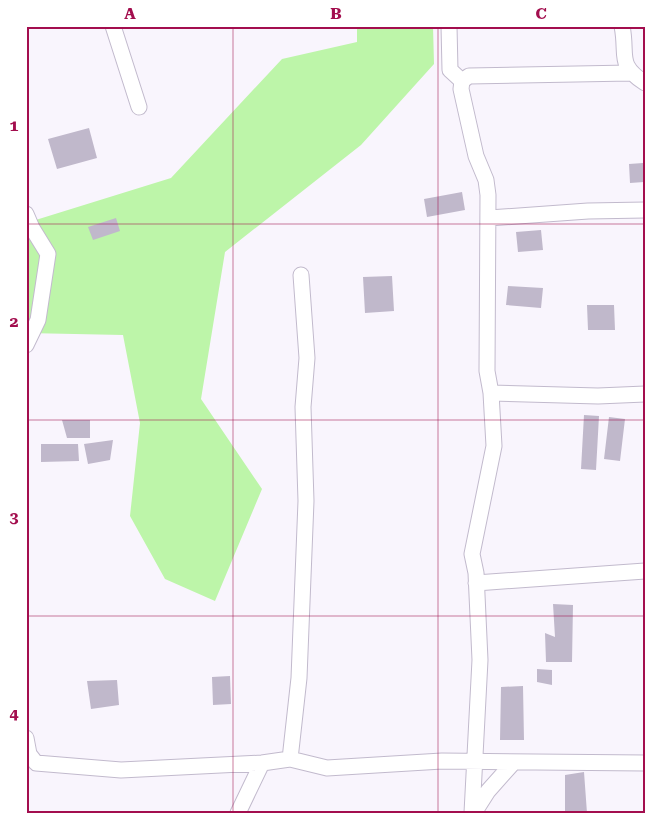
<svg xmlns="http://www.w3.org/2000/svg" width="671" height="839" viewBox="0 0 671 839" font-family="'Roboto Serif',serif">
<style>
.green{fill:#bdf5a9}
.building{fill:#c0b8cb}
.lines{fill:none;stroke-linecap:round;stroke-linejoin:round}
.minor-casing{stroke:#c2bacd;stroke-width:17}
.minor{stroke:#fff;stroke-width:15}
.grid{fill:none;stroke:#a30e4e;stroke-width:1;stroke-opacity:0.55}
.neatline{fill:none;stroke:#a30e4e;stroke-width:2}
.grid-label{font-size:16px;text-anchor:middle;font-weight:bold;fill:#a30e4e}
</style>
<rect width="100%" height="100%" fill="#f9f5fd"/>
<!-- green -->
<path class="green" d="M357 26H433L434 64 361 145 225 252 201 399 262 489 215 601 165 579 130 516 140 423 123 335 26 333V223L171 178 282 59 357 42Z"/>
<!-- building -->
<path class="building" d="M89 128 97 158 57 169 48 139Z
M643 163 644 182 630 183 629 164Z
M462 192 465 210 427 217 424 199Z
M116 218 120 231 93 240 88 227Z
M541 230 543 250 518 252 516 232Z
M392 276 394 311 365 313 363 277Z
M508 286 543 288 541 308 506 305Z
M587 305H614L615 330H588Z
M584 415 599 416 596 470 581 469Z
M609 417 625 419 620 461 604 459Z
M62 420H90V438H67Z
M113 440 110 460 88 464 84 444Z
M41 444H78L79 461 41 462Z
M553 604 573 605 572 662H546L545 633 555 637Z
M537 669 552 670V685L537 682Z
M230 676 231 704 213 705 212 677Z
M117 680 119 705 91 709 87 681Z
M523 686 524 740H500L501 687Z
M584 772 587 813H565V775Z"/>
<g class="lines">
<!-- minor casing -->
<g class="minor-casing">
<path id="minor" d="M113 26 139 107
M449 26 450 70 462 81
M622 26C628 56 616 64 645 83
M26 214 32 228 48 254 38 320 26 345
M489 218 588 211 645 210
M491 393 598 396 645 394
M476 583 645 571
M26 738 29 754 36 763 121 770 262 763 290 759 327 768 442 761 645 763
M290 759 299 678 306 501 303 407 307 358 301 275
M238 813 262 763
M472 813 480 660 476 573 472 554 494 446 491 393 487 371 488 195 486 180 476 156 461 89 462 81 469 76 630 73
M474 813 488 791 513 763"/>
</g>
<!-- minor -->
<use href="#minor" class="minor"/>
</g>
<!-- grid -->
<path class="grid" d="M233 26V813M438 26V813M26 224H645M26 420H645M26 616H645"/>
<!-- border -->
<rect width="671" height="839" fill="none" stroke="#ffffff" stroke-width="55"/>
<rect x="28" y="28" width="616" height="784" class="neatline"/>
<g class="grid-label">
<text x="130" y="19">A</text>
<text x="336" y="19">B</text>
<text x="541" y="19">C</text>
<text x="14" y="131">1</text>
<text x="14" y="327">2</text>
<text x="14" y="523">3</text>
<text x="14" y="719">4</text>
</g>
</svg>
